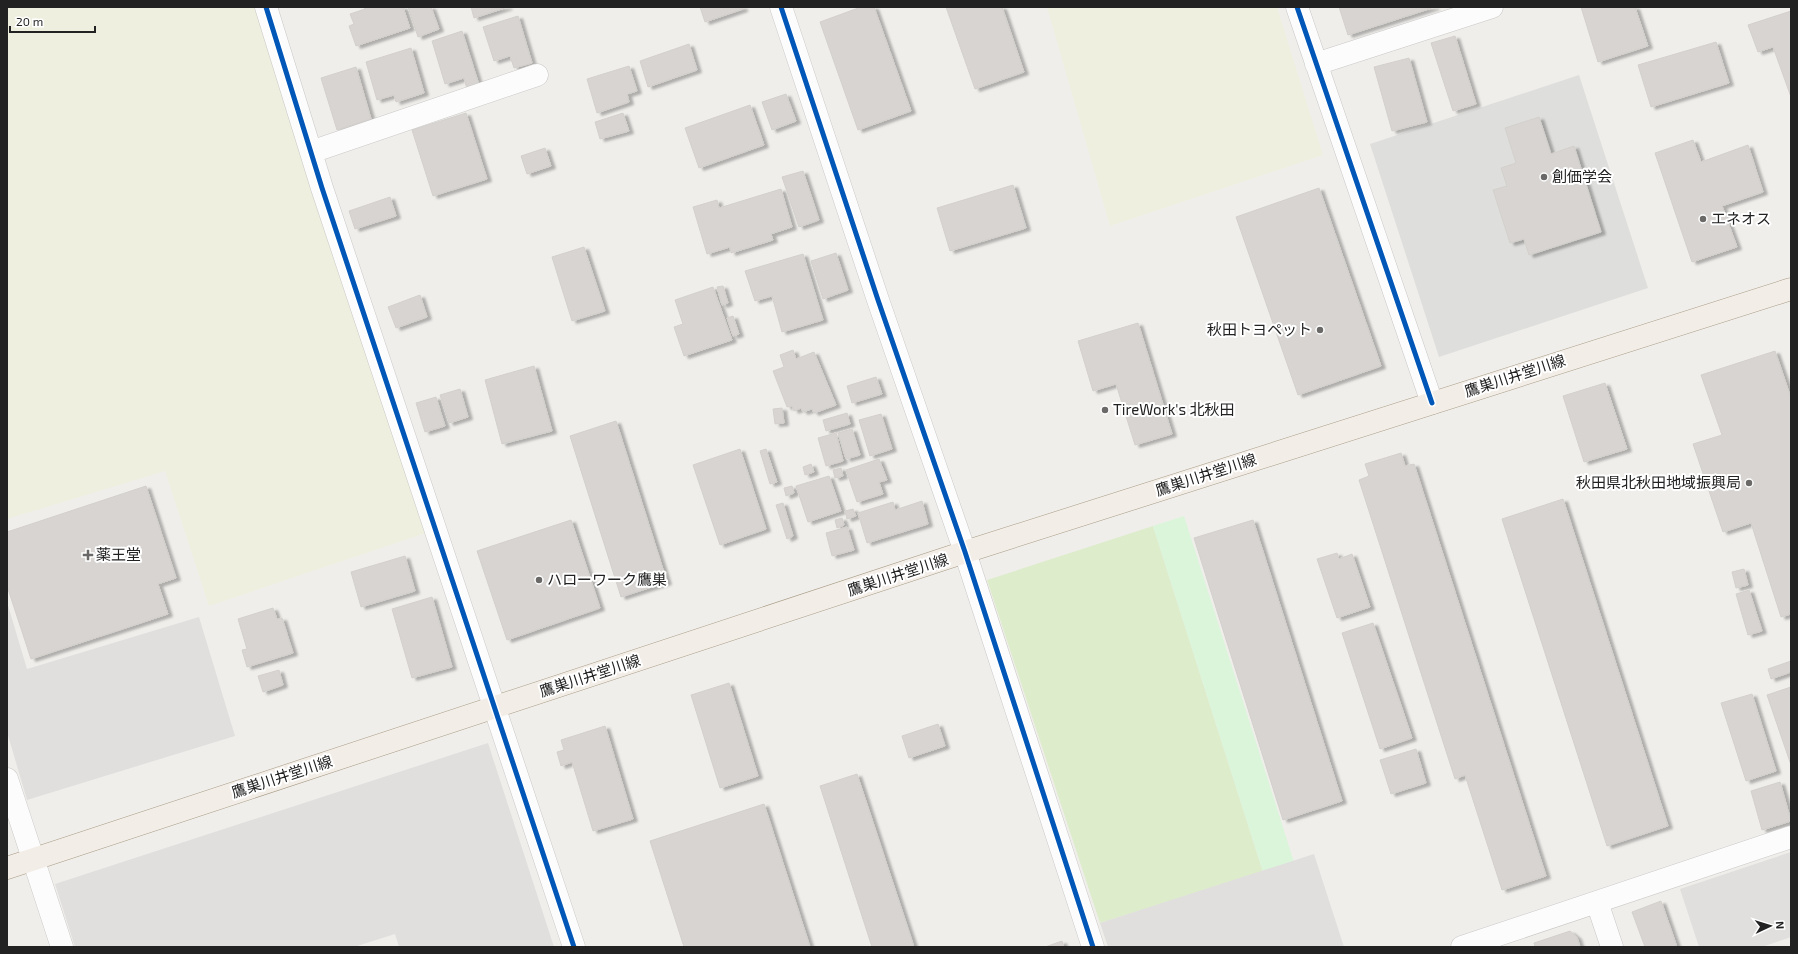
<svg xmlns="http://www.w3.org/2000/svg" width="1798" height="954" viewBox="0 0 1798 954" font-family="'Exo 2','Noto Sans JP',sans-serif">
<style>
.religious{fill:#dededc}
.farmland{fill:#efefdf}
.grass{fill:#ddeccb}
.park{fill:#daf5da}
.parking{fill:#e0dfde}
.building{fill:#d7d4d2;stroke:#d3d0cc;filter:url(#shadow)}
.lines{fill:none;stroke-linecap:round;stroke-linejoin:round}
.minor-casing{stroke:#c9c8c7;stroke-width:23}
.primary-casing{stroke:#a79c86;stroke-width:23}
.minor{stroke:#fdfcfc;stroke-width:22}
.primary{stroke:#f3ede7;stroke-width:22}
.cycleway-casing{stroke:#fff;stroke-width:8}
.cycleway{stroke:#0057b8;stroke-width:5}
.poi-dot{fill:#6a6968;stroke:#fff;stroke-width:1.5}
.labels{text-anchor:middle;stroke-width:4;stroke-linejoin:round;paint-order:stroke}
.poi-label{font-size:15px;fill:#222;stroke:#fff;text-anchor:start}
.street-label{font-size:15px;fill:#222;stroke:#fff}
</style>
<defs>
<filter id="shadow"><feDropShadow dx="4.5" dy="2.5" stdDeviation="1" flood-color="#0004"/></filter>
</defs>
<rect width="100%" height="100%" fill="#f0eeeb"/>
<!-- religious -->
<path class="religious" d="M1579 75 1648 288 1439 357 1370 144Z"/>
<!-- farmland -->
<path class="farmland" d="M7 7H255L426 533 209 606 165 471 7 519Z
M1047 7H1277L1323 155 1110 226Z"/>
<!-- grass -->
<path class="grass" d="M1153 526 1263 872 1100 923 987 580Z"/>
<!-- park -->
<path class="park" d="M1184 516 1294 862 1263 872 1153 526Z"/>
<!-- parking -->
<path class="parking" d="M7 602 27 669 199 617 235 736 27 800 7 732Z
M488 743 554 947H399L395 934 354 947H75L55 884Z
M1791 852V937L1762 947H1699L1680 889Z
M1314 854 1344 947H1108L1100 923Z"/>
<!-- building -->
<path class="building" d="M364 7H403L410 28 356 46 349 26 354 24 350 14 365 9Z
M408 7H431L439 29 418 37Z
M471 7H508L474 18Z
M700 7H743V9L705 22Z
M861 7H874L911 111 858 130 820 22Z
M946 7H1002L1024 72 975 89Z
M1339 7H1435L1348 35Z
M1581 7H1635L1648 46 1598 62Z
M1791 11V97L1773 47 1758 52 1748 25Z
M518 16 532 63 514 68 510 56 494 61 483 27Z
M462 31 479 85 467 89 464 78 445 84 432 41Z
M1455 36 1476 104 1453 111 1431 43Z
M1716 42 1729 83 1651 107 1638 65Z
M689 44 697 70 648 87 640 61Z
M411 48 424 93 396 102 394 95 377 100 366 62Z
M1409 58 1427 122 1392 131 1374 67Z
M629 66 637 91 627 94 629 102 597 113 587 79Z
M356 67 371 119 337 130 321 78Z
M786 94 796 121 772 130 762 102Z
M750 105 764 145 699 168 685 128Z
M466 113 487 179 433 196 412 130Z
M623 113 629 131 600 139 595 122Z
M1539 117 1551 154 1574 146 1601 232 1529 255 1524 239 1510 243 1493 190 1507 186 1501 168 1516 163 1505 128Z
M1693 140 1701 162 1748 145 1763 192 1722 206 1737 247 1692 262 1655 153Z
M545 148 551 166 527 174 521 156Z
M803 171 819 220 799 227 782 177Z
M1013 185 1026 228 950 251 937 208Z
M1319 188 1381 366 1298 395 1236 217Z
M781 189 792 227 771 234 773 240 731 253 730 247 707 254 693 207 717 200 719 208Z
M390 197 396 216 355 229 349 211Z
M584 247 605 311 572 321 552 257Z
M836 253 848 290 823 299 811 261Z
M803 254 823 320 782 332 772 296 755 301 745 271Z
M723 286 728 303 722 305 717 287Z
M713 287 732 340 684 356 674 327 683 324 675 300Z
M420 295 427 317 396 328 388 307Z
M733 316 739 334 733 336 727 318Z
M1138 323 1172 434 1135 445 1116 384 1093 391 1078 341Z
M793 350 796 359 814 352 836 405 814 413 812 409 803 412 801 408 794 411 792 406 787 407 773 371 784 367 780 355Z
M1775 351 1791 398V614L1781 617 1751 523 1723 532 1693 444 1722 435 1701 375Z
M534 366 552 431 502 444 485 380Z
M876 377 882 394 852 403 847 386Z
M1605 383 1627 449 1584 462 1563 396Z
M460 389 468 417 449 423 440 395Z
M436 397 445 426 425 432 416 403Z
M782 408 784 423 775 424 773 409Z
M847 413 850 424 826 431 823 420Z
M881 414 892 449 870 456 859 420Z
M616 421 667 582 621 597 570 436Z
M852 429 860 455 846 459 838 433Z
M836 433 843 461 826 466 818 438Z
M740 449 766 529 720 545 693 465Z
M766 449 777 482 770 484 760 451Z
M1401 453 1405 466 1414 464 1546 876 1502 890 1465 775 1455 779 1359 480 1369 476 1365 464Z
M879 459 887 480 879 482 883 494 857 502 846 470Z
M811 464 814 472 805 475 803 467Z
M841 468 843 476 835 478 833 470Z
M829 476 841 511 808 522 796 486Z
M146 486 176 578 158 584 168 614 31 659 7 586V532Z
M792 486 794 493 786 496 784 488Z
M1563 499 1668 826 1607 846 1502 519Z
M922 501 928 524 867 543 858 513 893 502 895 510Z
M783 503 793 536 787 539 776 505Z
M853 509 856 516 847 519 845 511Z
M842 518 844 525 837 528 835 520Z
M571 520 600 608 507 640 477 551Z
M1253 520 1342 801 1283 820 1194 538Z
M847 527 854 550 832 556 826 533Z
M1337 553 1339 559 1352 554 1370 607 1337 618 1317 559Z
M405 556 415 591 361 607 351 572Z
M1744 569 1748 585 1736 588 1732 572Z
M1749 590 1762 631 1748 635 1736 594Z
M432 597 452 667 412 678 392 609Z
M273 608 277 619 282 618 293 653 247 667 242 650 247 649 238 619Z
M1373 623 1412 738 1380 749 1342 633Z
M1791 661V672L1771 679 1768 669Z
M279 670 283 685 263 692 258 676Z
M729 683 758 776 720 788 691 695Z
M1791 687V765L1767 695Z
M1752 694 1776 771 1746 781 1721 703Z
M938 724 945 746 909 758 902 736Z
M605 726 633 819 593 831 572 762 561 766 557 752 564 750 561 740Z
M1416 749 1426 783 1391 794 1380 760Z
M857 774 914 947H872L820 786Z
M1780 782 1791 821 1762 830 1751 791Z
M764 804 810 947H684L650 841Z
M1661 901 1677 947H1645L1632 912Z
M1570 931 1577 937 1580 947H1535L1534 943Z
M1062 941 1064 947H1045Z"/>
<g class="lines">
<!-- minor casing -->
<g class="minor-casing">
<path id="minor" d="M266 7 322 188 574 947
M781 7 878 300 965 552 1093 947
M1297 7 1432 403
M1316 64 1492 7
M311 152 537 75
M7 779 62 947
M1597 902 1612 947
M1462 947 1791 837"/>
</g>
<!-- primary casing -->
<g class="primary-casing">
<path id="primary" d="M7 868 965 552 1791 289"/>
</g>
<!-- minor -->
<use href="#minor" class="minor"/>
<!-- primary -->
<use href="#primary" class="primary"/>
<!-- cycleway casing -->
<g class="cycleway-casing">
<path id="cycleway" d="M266 7 322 188 574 947
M781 7 878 300 965 552 1093 947
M1297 7 1432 403"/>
</g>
<!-- cycleway -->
<use href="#cycleway" class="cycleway"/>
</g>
<!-- markers -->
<g class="poi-dot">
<circle cx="1544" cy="177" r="4"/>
<circle cx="1703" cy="219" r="4"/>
<circle cx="1320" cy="330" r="4"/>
<circle cx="1105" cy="410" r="4"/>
<circle cx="1749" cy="483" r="4"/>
<path d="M86 549h4v4h4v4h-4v4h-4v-4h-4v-4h4z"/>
<circle cx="539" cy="580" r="4"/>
</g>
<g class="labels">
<!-- poi labels -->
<g class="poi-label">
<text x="1552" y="182">創価学会</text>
<text x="1711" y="224">エネオス</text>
<text x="1312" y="335" text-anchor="end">秋田トヨペット</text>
<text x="1113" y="415">TireWork's 北秋田</text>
<text x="1741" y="488" text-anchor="end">秋田県北秋田地域振興局</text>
<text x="96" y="560">薬王堂</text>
<text x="547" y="585">ハローワーク鷹巣</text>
</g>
<!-- street labels -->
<g class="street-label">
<text transform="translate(1515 376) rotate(-18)" y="5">鷹巣川井堂川線</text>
<text transform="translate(1206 475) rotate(-18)" y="5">鷹巣川井堂川線</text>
<text transform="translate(898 575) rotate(-18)" y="5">鷹巣川井堂川線</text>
<text transform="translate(590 676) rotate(-18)" y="5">鷹巣川井堂川線</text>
<text transform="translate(282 777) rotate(-18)" y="5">鷹巣川井堂川線</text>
</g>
</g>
<!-- border -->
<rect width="1798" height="954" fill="none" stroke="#222222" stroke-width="16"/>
<!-- north arrow -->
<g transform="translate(1770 926) rotate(86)" stroke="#ffffff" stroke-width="3" paint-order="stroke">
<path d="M0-3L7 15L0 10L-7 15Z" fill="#222222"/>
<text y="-6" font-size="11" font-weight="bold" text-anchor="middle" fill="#222222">N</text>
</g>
<!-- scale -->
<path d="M10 26v6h85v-6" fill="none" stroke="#222222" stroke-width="2"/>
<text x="16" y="26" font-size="12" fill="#222222" stroke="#ffffff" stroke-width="3" paint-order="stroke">20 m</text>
</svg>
